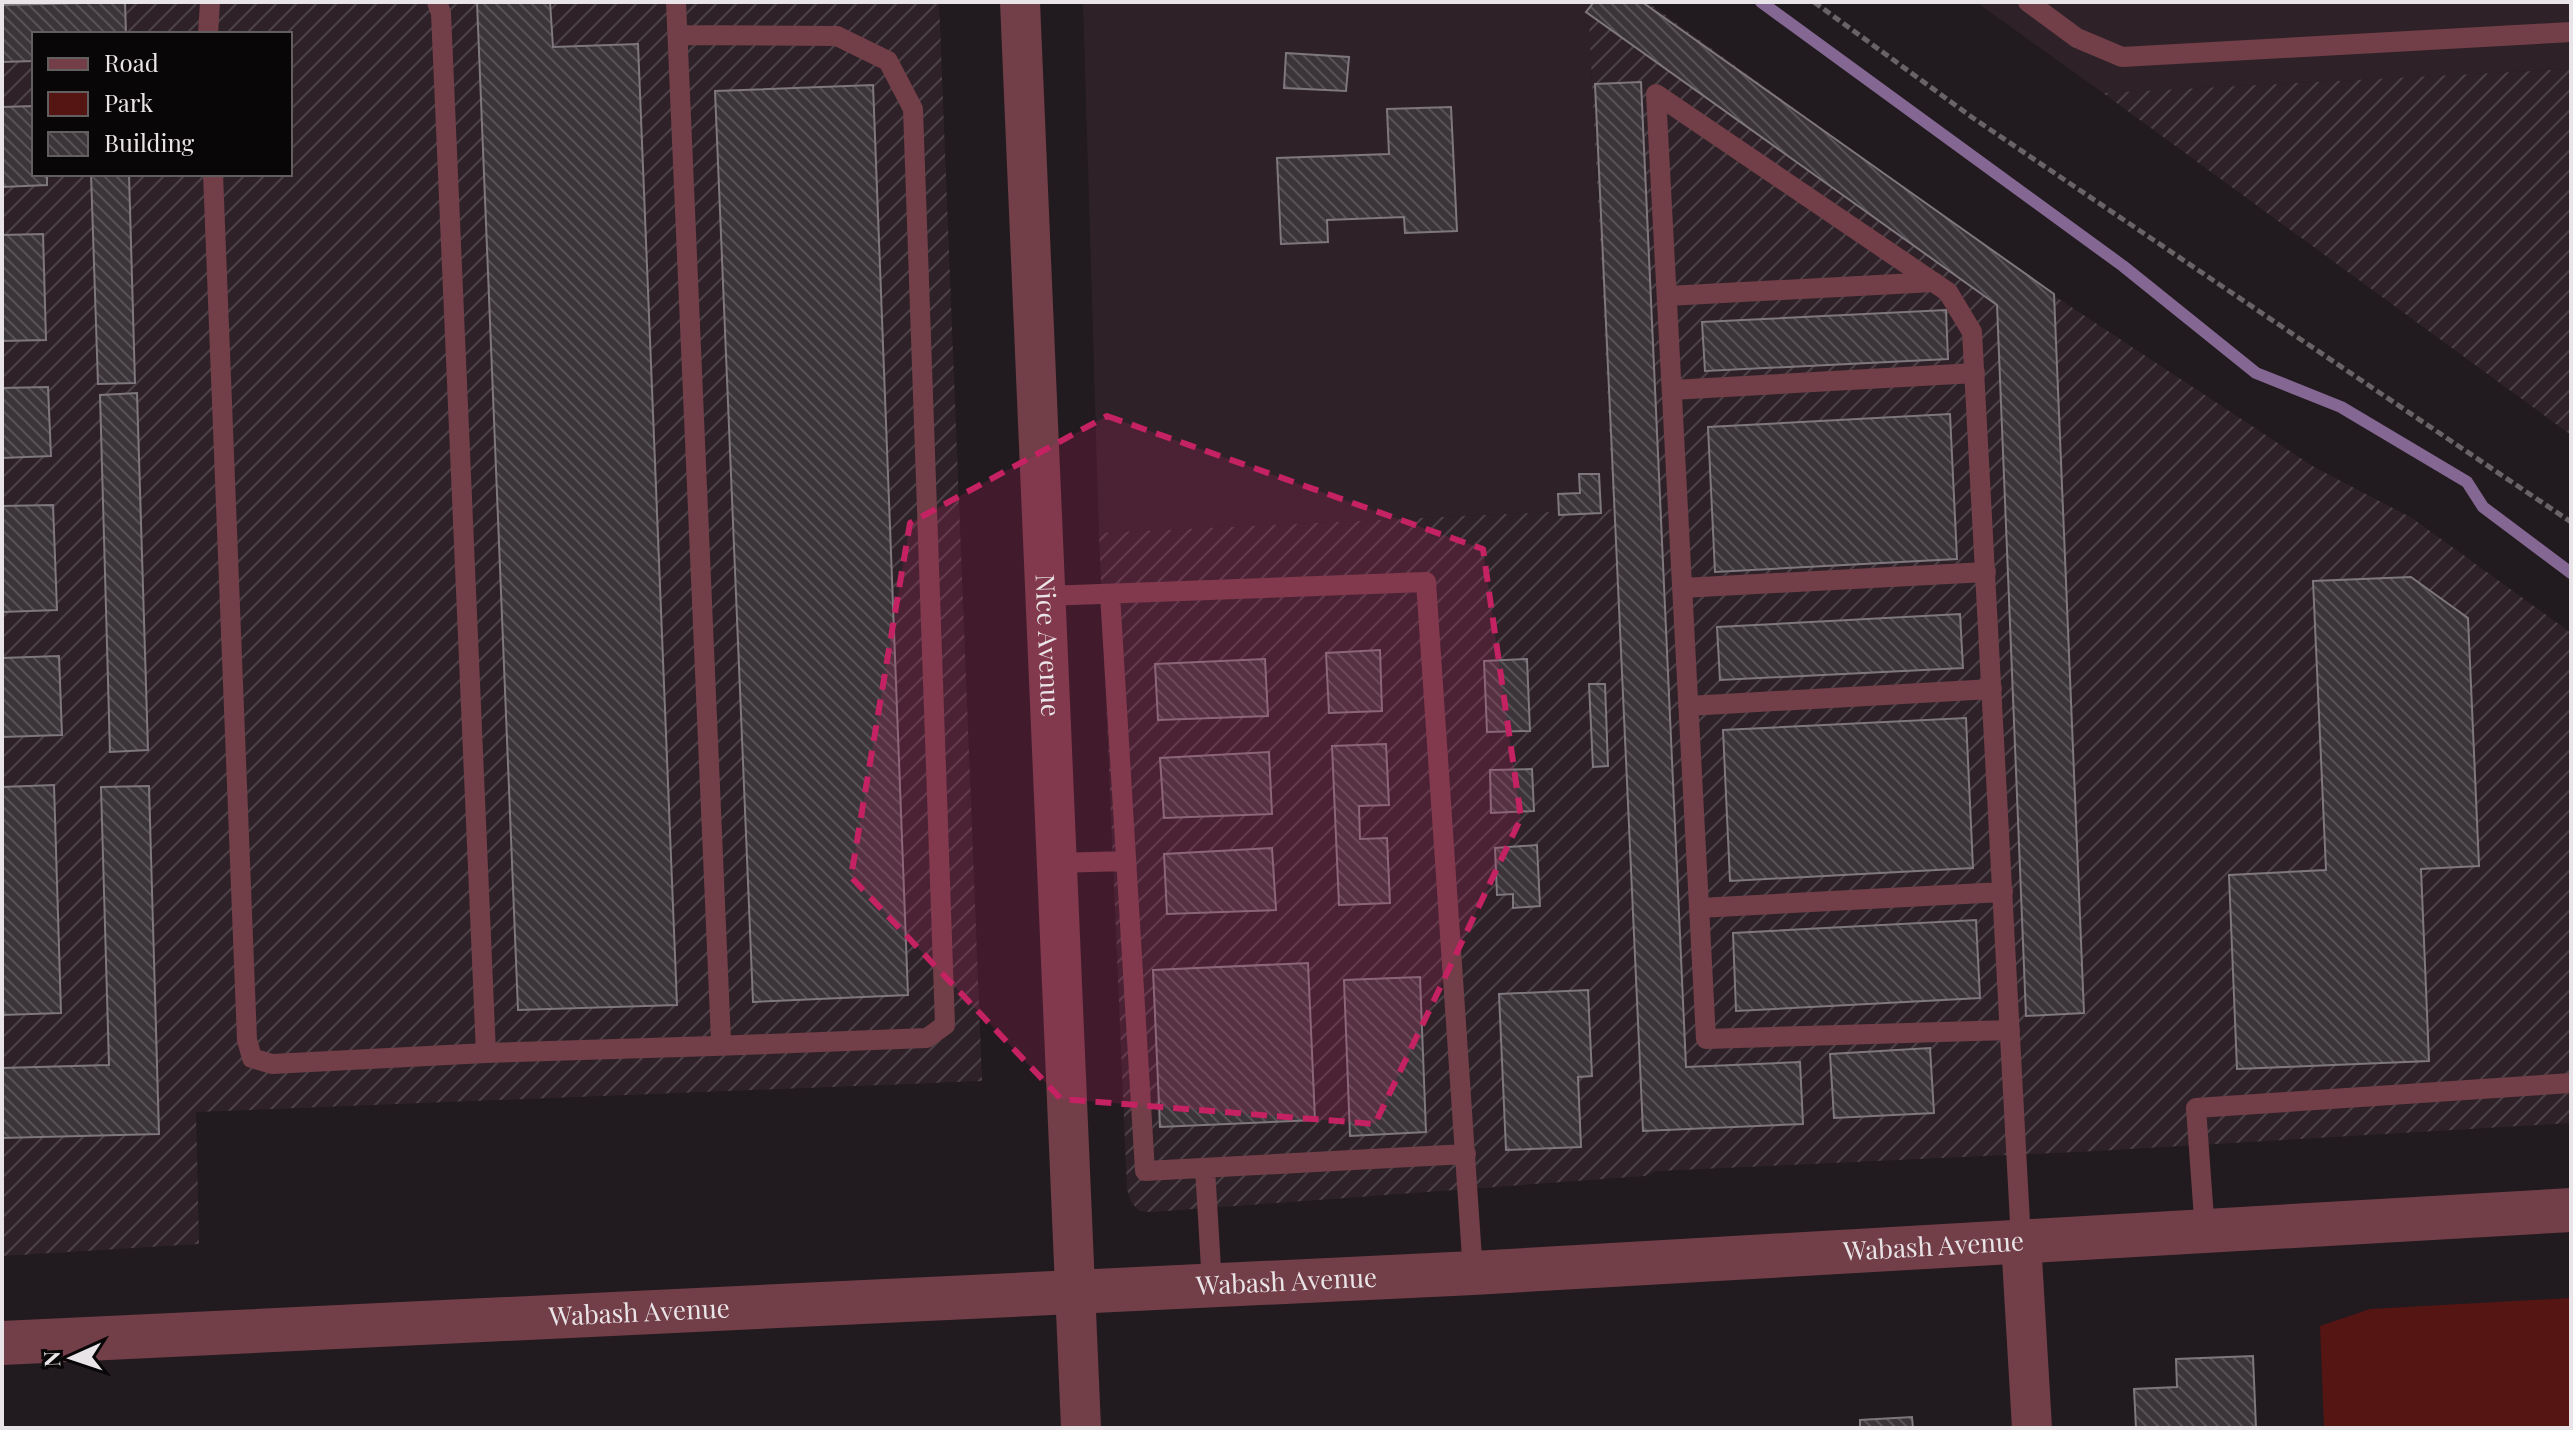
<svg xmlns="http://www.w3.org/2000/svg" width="2573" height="1430" viewBox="0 0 2573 1430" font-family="'Playfair Display',serif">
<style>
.built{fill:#2e2228}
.industrial{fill:url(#industrial-furrows);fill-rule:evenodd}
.green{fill:#551513}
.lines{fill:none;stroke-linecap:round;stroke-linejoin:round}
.stream{stroke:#846792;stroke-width:12}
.building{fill:url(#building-back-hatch);stroke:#7e777d;stroke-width:2}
.path{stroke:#696366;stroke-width:5;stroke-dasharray:8 4;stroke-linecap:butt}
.service{stroke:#723e48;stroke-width:20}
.minor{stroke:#723e48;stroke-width:40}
.tertiary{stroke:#723e48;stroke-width:44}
.marked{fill:#c42262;fill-opacity:0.2;stroke:#c42262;stroke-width:6;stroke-dasharray:16 10;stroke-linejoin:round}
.labels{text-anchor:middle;stroke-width:6;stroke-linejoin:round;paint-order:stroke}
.street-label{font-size:26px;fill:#e9e4e7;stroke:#090607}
</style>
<defs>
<pattern id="industrial-furrows" width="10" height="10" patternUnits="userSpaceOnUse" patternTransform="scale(2)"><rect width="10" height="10" fill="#2e2228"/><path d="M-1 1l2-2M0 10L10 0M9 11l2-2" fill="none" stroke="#4c4247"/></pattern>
<pattern id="building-back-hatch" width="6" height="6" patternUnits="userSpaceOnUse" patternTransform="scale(2)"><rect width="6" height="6" fill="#3b353a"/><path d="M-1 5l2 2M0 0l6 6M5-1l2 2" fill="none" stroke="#575256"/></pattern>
</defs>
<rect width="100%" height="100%" fill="#211a1e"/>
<!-- built -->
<path class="built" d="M1083 2H1588L1613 509 1099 533Z
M1976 2H2571V69L2103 93Z"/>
<!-- industrial -->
<path class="industrial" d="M2 2H939L982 1081 196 1112 199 1244 2 1256ZM34 34H290V174H34Z
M1588 2H1647L2056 297 2314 467 2412 518 2571 633V1123L2096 1151 1657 1171 1645 1176 1152 1212 1139 1211 1131 1202 1127 1189 1099 533 1613 509Z
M2571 69V435L2103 93Z"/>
<!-- green -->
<path class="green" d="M2571 1298V1428H2324L2320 1326 2370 1309Z"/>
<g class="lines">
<!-- stream -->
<path class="stream" d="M1761 2 2123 266 2256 373 2341 407 2467 482 2483 507 2571 573"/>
</g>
<!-- building -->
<path class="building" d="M125 2 126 34H34V61L2 62V5Z
M477 2H550L553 47 638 44 677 1005 518 1010Z
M1594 2H1642L2054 294 2084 1013 2026 1016 1997 305 1586 12Z
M1286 53 1349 57 1346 91 1284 88Z
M1641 82 1686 1067 1800 1062 1803 1124 1643 1131 1595 84Z
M873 85 908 995 753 1002 715 91Z
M34 106V174H47V185L2 187V107Z
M1451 107 1457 231 1405 233 1404 217 1327 220 1328 242 1281 244 1277 158 1389 154 1387 109Z
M91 174H129L135 383 98 384Z
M43 234 46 340 2 341V235Z
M1946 310 1948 359 1705 371 1702 322Z
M48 387 51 456 2 458V388Z
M137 393 148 750 110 752 100 395Z
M1950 414 1957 559 1715 572 1708 427Z
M1579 474H1599L1601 513 1559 515 1558 494 1580 493Z
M53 505 57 610 2 612V506Z
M2411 577 2468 618 2479 866 2421 869 2429 1061 2237 1069 2229 875 2326 870 2313 581Z
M1960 614 1963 668 1720 680 1717 627Z
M1380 650 1382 711 1329 713 1326 653Z
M59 656 62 735 2 737V658Z
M1265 659 1268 716 1158 720 1155 664Z
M1527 659 1530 731 1487 732 1484 661Z
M1589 684H1605L1608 766 1593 767Z
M1966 718 1973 868 1730 881 1723 730Z
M1386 744 1389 805 1359 806 1360 839 1387 838 1390 903 1339 905 1332 746Z
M1269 752 1272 814 1164 818 1160 758Z
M1532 769 1534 811 1491 813 1490 770Z
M54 785 61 1013 2 1015V787Z
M149 786 159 1134 2 1138V1068L109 1065 101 787Z
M1537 845 1540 906 1513 908V894L1497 895 1495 848Z
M1272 848 1276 910 1167 914 1164 854Z
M1976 920 1980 998 1736 1011 1733 933Z
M1308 963 1315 1120 1160 1127 1153 970Z
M1420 977 1426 1132 1350 1136 1344 980Z
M1588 990 1592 1076 1578 1077 1581 1147 1506 1150 1499 994Z
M1930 1048 1934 1113 1834 1118 1830 1054Z
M2253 1356 2256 1428H2136L2134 1389 2177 1387 2176 1359Z
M1912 1417 1913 1428H1860V1420Z"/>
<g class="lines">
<!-- path -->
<path class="path" d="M1814 2 1973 118 2571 522"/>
<!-- service -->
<path class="service" d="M437 2 441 13 486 1053
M2028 2 2077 38 2122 57 2571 32
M208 34 210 2
M678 35 837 36 888 61 913 109 945 1025 927 1038 714 1046
M213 174 247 1040 252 1058 272 1064 486 1053 714 1046 721 1041 676 2
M1667 296 1934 282
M1672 390 1975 373
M1682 588 1986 572
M1110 594 1145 1171 1466 1154
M1045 596 1426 582 1473 1273
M1688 706 1992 689
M1056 863 1126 861
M1699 908 2003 892
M2010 1030 1706 1039 1656 94 1948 292 1972 332 2021 1241
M1205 1168 1212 1285
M2205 1232 2196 1108 2571 1083"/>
<!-- minor -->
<g class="minor">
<path id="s1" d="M1020 2 1081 1428"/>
<path d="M2021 1241 2032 1428"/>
</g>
<!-- tertiary -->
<path class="tertiary" id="s2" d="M2 1343 1473 1273 2571 1210"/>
</g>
<!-- marked area -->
<path class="marked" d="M1107 416 1483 549 1521 818 1375 1124 1061 1099 851 877 910 523Z"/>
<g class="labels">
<!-- street labels -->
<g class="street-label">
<text dy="9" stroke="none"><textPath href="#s1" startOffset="644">Nice Avenue</textPath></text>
<text dy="9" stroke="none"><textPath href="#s2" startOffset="1934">Wabash Avenue</textPath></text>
<text dy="9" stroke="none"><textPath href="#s2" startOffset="1286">Wabash Avenue</textPath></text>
<text dy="9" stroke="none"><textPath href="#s2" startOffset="638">Wabash Avenue</textPath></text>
</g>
</g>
<!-- border -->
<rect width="2573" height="1430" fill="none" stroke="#e9e4e7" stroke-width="8"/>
<!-- legend -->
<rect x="32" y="32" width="260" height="144" fill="#090607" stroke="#635f61" stroke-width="2"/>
<rect x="48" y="58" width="40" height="12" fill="#723e48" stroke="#635f61" stroke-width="2"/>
<text x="104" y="72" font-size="24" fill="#e9e4e7">Road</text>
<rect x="48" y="92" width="40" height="24" fill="#551513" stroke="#635f61" stroke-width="2"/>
<text x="104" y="112" font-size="24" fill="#e9e4e7">Park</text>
<rect x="48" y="132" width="40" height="24" fill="url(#building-back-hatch)" stroke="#635f61" stroke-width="2"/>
<text x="104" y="152" font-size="24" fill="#e9e4e7">Building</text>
<!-- north arrow -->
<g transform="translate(72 1358) rotate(267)" stroke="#090607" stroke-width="6" paint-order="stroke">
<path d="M0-6L14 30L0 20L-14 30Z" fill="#e9e4e7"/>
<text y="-12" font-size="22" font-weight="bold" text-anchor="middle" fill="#e9e4e7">N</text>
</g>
</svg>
